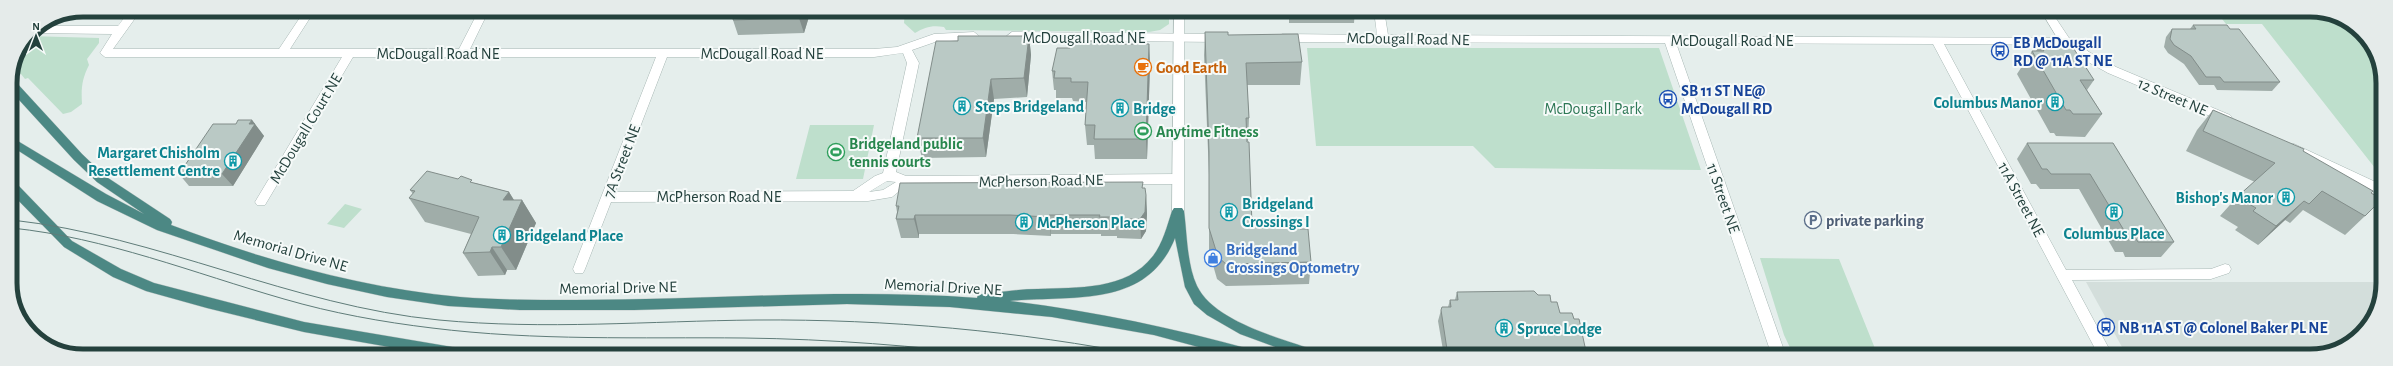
<svg xmlns="http://www.w3.org/2000/svg" width="2393" height="366" viewBox="0 0 2393 366" font-family="'Alegreya Sans',sans-serif">
<style>
.built{fill:#d3dedb}
.green{fill:#bedfcc}
.lines{fill:none;stroke-linecap:round;stroke-linejoin:round}
.minor-casing{stroke:#a7b7b4;stroke-width:1}
.tertiary-casing{stroke:#a7b7b4;stroke-width:1}
.trunk-casing{stroke:#c2cac9;stroke-width:1}
.minor{fill:#fff;fill-rule:evenodd}
.tertiary{fill:#fff;fill-rule:evenodd}
.trunk{fill:#4c8884;fill-rule:evenodd}
.tram{stroke:#5f7c79;stroke-width:1}
.wall{fill:#a0ada9}
.shaded-wall{fill:#828d8a}
.building{fill:#bac9c5;stroke:#828d8a}
.labels{text-anchor:middle;stroke-width:4;stroke-linejoin:round;paint-order:stroke}
.street-label{font-size:16px;fill:#24413d;stroke:#f6faf9}
.transit-label{font-size:16px;font-weight:bold;fill:#164399;stroke:#f6faf9;text-anchor:start}
.food-label{font-size:16px;font-weight:bold;fill:#c56008;stroke:#f6faf9;text-anchor:start}
.culture-label{font-size:16px;font-weight:bold;fill:#0d838f;stroke:#f6faf9;text-anchor:start}
.park-label{font-size:16px;fill:#2e7856;stroke:#f6faf9}
.leisure-label{font-size:16px;font-weight:bold;fill:#27864d;stroke:#f6faf9;text-anchor:start}
.service-label{font-size:16px;font-weight:bold;fill:#4e5e75;stroke:#f6faf9;text-anchor:start}
.shop-label{font-size:16px;font-weight:bold;fill:#366cbe;stroke:#f6faf9;text-anchor:start}
.rim{fill:none;stroke:#24413d;stroke-width:5}
</style>
<rect width="100%" height="100%" fill="#e5eeec"/>
<!-- built -->
<path class="built" d="M2086 282H2382V292L2358 338 2310 356H2127Z"/>
<!-- green -->
<path class="green" d="M905 10H1169V24L1160 30 1149 32 946 30 944 27C932 25 925 27 915 33L904 23Z
M2216 11H2319L2358 28 2382 69V177L2262 24H2226Z
M28 36 99 38V43L87 59 89 65C82 79 81 88 82 104L71 112 63 114 28 78 25 79 21 74 11 78 16 55Z
M1307 48H1659L1701 170 1495 168 1473 146H1316Z
M810 125H874L863 179H796Z
M345 204 362 209 344 228 327 224Z
M1760 258 1839 259 1878 356H1794L1784 335Z"/>
<g class="lines">
<!-- minor casing -->
<g class="minor-casing">
<path id="minor" d="M130 10H141L113 49H279L305 10H315L290 49H459L479 10H489L470 49H874L897 47 934 34 974 32 979 36 978 39 935 42 912 50 919 63 896 172 906 176 1178 174 1184 179 1178 184 907 185 892 197 868 201 611 202 585 269 583 273H575L573 269 656 57H353L265 205H257L255 202 342 57H105L100 53 112 34 31 33 39 26H118ZM903 53 907 63 883 173 875 176 853 191 615 192 667 57H874ZM887 181 896 182 883 190 869 192Z
M1374 10H1384L1388 35 2069 38 2070 41 2065 45 1944 44 2066 270 2211 269 2225 264 2229 265 2231 269 2229 273 2211 279 2072 280 2113 356H2099L1933 44 1676 43 1786 356H1772L1665 43 1282 42 1277 38 1282 34 1377 35Z
M1012 32 1220 34 1225 38 1220 42 1012 40 1007 36Z"/>
</g>
<!-- tertiary casing -->
<g class="tertiary-casing">
<path id="tertiary" d="M1174 10H1184V211L1182 214H1174L1172 211Z
M2041 11H2051L2069 38 2089 52 2116 67 2230 115 2232 118 2230 121H2222L2108 73 2081 58 2061 44Z
M2294 144 2382 185V195L2290 151 2288 148 2290 145Z"/>
</g>
<!-- trunk casing -->
<g class="trunk-casing">
<path id="trunk" d="M11 79 14 80 82 154 105 176 170 219 172 222 171 225C263 260 361 288 460 297 498 300 537 300 575 300 709 300 843 288 977 298L978 295 983 294C1001 292 1019 289 1038 289 1077 287 1126 291 1153 256 1163 243 1167 226 1172 211L1174 208H1182L1184 211C1187 234 1187 265 1197 286 1215 323 1284 339 1320 352L1322 356H1299L1278 348 1240 334 1207 315 1194 304 1185 287 1175 238C1147 309 1072 295 1010 301 1092 311 1173 328 1253 350L1258 352 1260 356H1232L1154 335 1052 317 950 307 847 304 634 310H520L448 306 387 297 327 284 268 268 157 230 97 201 11 146V137L106 194 144 214 97 182 74 160 10 90Z
M11 180 15 182 72 241 121 269 154 283 304 322 470 350 475 352 476 356 435 355 304 332 207 308 146 291 113 277 64 247 11 193Z"/>
</g>
<!-- minor -->
<use href="#minor" class="minor"/>
<!-- tertiary -->
<use href="#tertiary" class="tertiary"/>
<!-- trunk -->
<use href="#trunk" class="trunk"/>
<!-- tram -->
<path class="tram" d="M12 220C158 236 292 306 439 320 544 330 650 321 756 320 888 319 1018 331 1147 356
M12 228C107 238 193 273 284 299 332 313 382 322 432 328 536 341 640 337 744 338 830 339 915 346 1000 356"/>
</g>
<!-- wall -->
<path class="wall" d="M87 10H115L112 13H91Z
M736 10H811L804 33 738 35 733 20Z
M1204 10H1355L1354 23H1289V17L1204 19Z
M1527 10H1622L1621 15H1616V17H1528Z
M2193 25 2230 29 2280 82 2272 91 2217 90 2214 85H2199L2184 64 2168 53 2164 47 2166 37 2172 29H2190Z
M1205 32 1302 62 1300 85H1247L1249 118 1248 141H1247L1252 225H1292L1300 229 1311 262 1309 284 1226 286 1217 279 1209 251V175L1204 55Z
M1029 36 1031 55 1027 97 994 99 986 157 922 158 917 138 958 41Z
M1125 44H1149L1150 64 1147 159H1095L1094 145H1087L1085 125 1087 102 1073 101 1072 98H1056V90H1054L1052 71 1070 48Z
M2040 45 2094 80 2087 90 2102 114 2085 137 2056 136 2054 133H2050L2017 74 2032 51H2036Z
M2213 110 2303 151 2371 193 2374 201 2365 216 2345 235 2303 210 2290 223 2285 220 2258 245 2235 230 2238 227 2220 216 2237 197 2255 182 2186 151 2197 130Z
M252 120 264 136 233 186H189L179 174 236 124Z
M2027 143H2113L2174 242 2161 257H2125L2123 252H2115L2079 189H2040L2036 184H2031L2017 159Z
M475 183 509 192 514 200H522L536 223 516 270H507L505 275 478 276 463 253 471 234 425 222 409 198 413 194 410 190Z
M1143 188 1146 195 1147 214 1146 231 1141 239 1117 238V236H1101V234H1051V236L1013 234H919V238H901L896 219 897 212 896 206Z
M1457 292 1538 295 1551 302 1560 313 1574 319 1587 356H1444L1438 321 1441 310 1448 307 1450 300H1455Z"/>
<!-- shaded-wall -->
<path class="shaded-wall" d="M109 10H115L112 13Z
M802 10H811L804 33 799 18Z
M1029 36 1031 55 1027 97 1024 78Z
M1149 44 1150 64 1147 159 1146 139Z
M991 79 994 99 986 157 983 138Z
M252 120 264 136 233 186 222 174Z
M509 192 518 207 522 200 536 223 516 270 501 247 503 200Z
M1146 195 1147 214 1146 231 1141 239 1140 219Z
M2304 201 2285 220 2258 245 2276 226Z
M915 215 919 234V238L914 219Z
M1049 215 1051 234V236L1048 217Z
M492 247 507 270 505 275 490 252Z"/>
<!-- building -->
<path class="building" d="M736 10H802L799 18 733 20Z
M2193 25H2227L2230 29H2239L2280 82H2224L2220 77H2206L2191 56 2174 45 2170 39 2172 29H2196Z
M1205 32H1228V35L1298 34 1302 62 1246 63 1249 118H1246L1247 142H1249L1252 225 1292 223V225H1300V229H1308L1311 262 1226 264 1218 257 1209 228V152Z
M958 36H1029L1024 78 991 79 983 138H917L936 41H958Z
M1071 41H1125L1124 44H1149L1146 139H1094L1095 125H1085L1088 82H1071V78H1054L1055 71H1052L1057 48H1070Z
M2040 45H2069L2071 49H2074L2094 80H2080L2102 114H2073L2070 110H2066L2032 51H2044Z
M2213 110 2304 149 2303 151 2373 191 2371 193 2378 197 2374 201 2378 203 2365 216 2322 191 2309 204 2304 201 2276 226 2253 211 2256 208 2237 197 2275 163 2203 131Z
M238 120H252L249 124H255L222 174H179L213 124H236Z
M2027 143H2113L2174 242H2138L2135 237H2128L2090 174H2051L2047 169H2042Z
M427 171 458 179 461 176 472 180 470 182 509 192 503 200H522L501 247H492L490 252 463 253 479 217 409 198 415 191 410 190Z
M1143 182 1142 188H1145L1146 195 1145 212 1140 219H1116V217H1099L1100 215H1049L1048 217 1010 215H915L914 219H896L899 206H896L900 183Z
M1534 291 1538 295H1550L1551 302H1557L1560 313H1572L1574 319H1579L1587 356H1448L1441 310 1442 307H1451L1450 300H1458L1457 292Z"/>
<!-- icons -->
<defs>
<g id="bus-ring" transform="scale(0.9)"><circle r="9.5" fill="#f6faf9" stroke="#1a4fb4" stroke-width="1.5"/><path d="M-5-6H5V4H4V6H2V4H-2V6H-4V4H-5ZM-3.5-4V0h7V-4ZM-3.5 1.2v1.5H-2V1.2ZM2 1.2v1.5H3.5V1.2Z" fill="#1a4fb4"/></g>
<g id="cafe-ring" transform="scale(0.9)"><circle r="9.5" fill="#f6faf9" stroke="#e8710a" stroke-width="1.5"/><path d="M-5.5-4.5H6V0H3Q3 3.5 0 3.5H-2.5Q-5.5 3.5-5.5 0ZM3-3.2v2h1.7v-2ZM-6 4.5H4V6H-6Z" fill="#e8710a"/></g>
<g id="building-ring" transform="scale(0.9)"><circle r="9.5" fill="#f6faf9" stroke="#0f9aa8" stroke-width="1.5"/><path d="M-4-6H4V6H1V3H-1V6H-4ZM-2.5-4.3h1.7v1.8h-1.7ZM.8-4.3h1.7v1.8H.8ZM-2.5-1h1.7V.8h-1.7ZM.8-1h1.7V.8H.8Z" fill="#0f9aa8"/></g>
<g id="stadium-ring" transform="scale(0.9)"><circle r="9.5" fill="#f6faf9" stroke="#2e9e5b" stroke-width="1.5"/><path d="M0-5a6.5 5 0 1 0 0 10a6.5 5 0 1 0 0-10ZM-3.5-1.8h7v3.6h-7Z" fill="#2e9e5b"/></g>
<g id="parking-ring" transform="scale(0.9)"><circle r="9.5" fill="#f6faf9" stroke="#5c6f8a" stroke-width="1.5"/><path d="M-3.5-5.5H1a3.5 3.5 0 0 1 0 7H-1V5.5H-3.5ZM-1-3.4V-.6H.8a1.4 1.4 0 0 0 0-2.8Z" fill="#5c6f8a"/></g>
<g id="shop-ring" transform="scale(0.9)"><circle r="9.5" fill="#f6faf9" stroke="#3f7fe0" stroke-width="1.5"/><path d="M-5-2.5h2.3a2.7 3.5 0 0 1 5.4 0H5L5.5 6h-11ZM-1.5-2.5h3a1.5 2.3 0 0 0-3 0Z" fill="#3f7fe0"/></g>
</defs>
<g fill-rule="evenodd">
<use href="#bus-ring" x="2000" y="51"/>
<use href="#cafe-ring" x="1143" y="67"/>
<use href="#bus-ring" x="1668" y="99"/>
<use href="#building-ring" x="2055" y="102"/>
<use href="#building-ring" x="962" y="106"/>
<use href="#building-ring" x="1120" y="108"/>
<use href="#stadium-ring" x="1143" y="131"/>
<use href="#stadium-ring" x="836" y="152"/>
<use href="#building-ring" x="233" y="161"/>
<use href="#building-ring" x="2286" y="197"/>
<use href="#building-ring" x="1229" y="212"/>
<use href="#building-ring" x="2114" y="212"/>
<use href="#parking-ring" x="1813" y="220"/>
<use href="#building-ring" x="1024" y="222"/>
<use href="#building-ring" x="502" y="235"/>
<use href="#shop-ring" x="1213" y="258"/>
<use href="#bus-ring" x="2106" y="327"/>
<use href="#building-ring" x="1504" y="328"/>
</g>
<g class="labels">
<!-- street labels -->
<g class="street-label">
<text x="1084" y="43">McDougall Road NE</text>
<text transform="translate(1408 38) rotate(1)" y="6">McDougall Road NE</text>
<text x="1732" y="46">McDougall Road NE</text>
<text x="438" y="59">McDougall Road NE</text>
<text x="762" y="59">McDougall Road NE</text>
<text transform="translate(2173 96) rotate(23)" y="6">12 Street NE</text>
<text transform="translate(305 128) rotate(-59)" y="6">McDougall Court NE</text>
<text transform="translate(621 161) rotate(-69)" y="6">7A Street NE</text>
<text transform="translate(1041 180) rotate(-1)" y="6">McPherson Road NE</text>
<text x="719" y="202">McPherson Road NE</text>
<text transform="translate(1724 198) rotate(71)" y="6">11 Street NE</text>
<text transform="translate(2022 199) rotate(62)" y="6">11A Street NE</text>
<text transform="translate(291 250) rotate(16)" y="6">Memorial Drive NE</text>
<text transform="translate(943 286) rotate(3)" y="6">Memorial Drive NE</text>
<text transform="translate(618 287) rotate(-1)" y="6">Memorial Drive NE</text>
</g>
<!-- transit labels -->
<g class="transit-label">
<text x="2013" y="48">EB McDougall<tspan x="2013" dy="18">RD @ 11A ST NE</tspan></text>
<text x="1681" y="96">SB 11 ST NE@<tspan x="1681" dy="18">McDougall RD</tspan></text>
<text x="2119" y="333">NB 11A ST @ Colonel Baker PL NE</text>
</g>
<!-- food labels -->
<g class="food-label">
<text x="1156" y="73">Good Earth</text>
</g>
<!-- culture labels -->
<g class="culture-label">
<text x="2042" y="108" text-anchor="end">Columbus Manor</text>
<text x="975" y="112">Steps Bridgeland</text>
<text x="1133" y="114">Bridge</text>
<text x="220" y="158" text-anchor="end">Margaret Chisholm<tspan x="220" dy="18">Resettlement Centre</tspan></text>
<text x="2273" y="203" text-anchor="end">Bishop's Manor</text>
<text x="1242" y="209">Bridgeland<tspan x="1242" dy="18">Crossings I</tspan></text>
<text x="1037" y="228">McPherson Place</text>
<text x="2114" y="239" text-anchor="middle">Columbus Place</text>
<text x="515" y="241">Bridgeland Place</text>
<text x="1517" y="334">Spruce Lodge</text>
</g>
<!-- park labels -->
<g class="park-label">
<text x="1593" y="114">McDougall Park</text>
</g>
<!-- leisure labels -->
<g class="leisure-label">
<text x="1156" y="137">Anytime Fitness</text>
<text x="849" y="149">Bridgeland public<tspan x="849" dy="18">tennis courts</tspan></text>
</g>
<!-- service labels -->
<g class="service-label">
<text x="1826" y="226">private parking</text>
</g>
<!-- shop labels -->
<g class="shop-label">
<text x="1226" y="255">Bridgeland<tspan x="1226" dy="18">Crossings Optometry</tspan></text>
</g>
</g>
<!-- crop -->
<path d="M0 0H2393V366H0ZM83 17H2310A66 66 0 0 1 2376 83V283A66 66 0 0 1 2310 349H83A66 66 0 0 1 17 283V83A66 66 0 0 1 83 17Z" fill="#e5ebea" fill-rule="evenodd"/>
<path class="rim" d="M83 17H2310A66 66 0 0 1 2376 83V283A66 66 0 0 1 2310 349H83A66 66 0 0 1 17 283V83A66 66 0 0 1 83 17Z"/>
<!-- north arrow -->
<g transform="translate(36 36)" stroke="#f6faf9" stroke-width="3" paint-order="stroke">
<path d="M0-3L7 15L0 10L-7 15Z" fill="#24413d"/>
<text y="-6" font-size="11" font-weight="bold" text-anchor="middle" fill="#24413d">N</text>
</g>
</svg>
